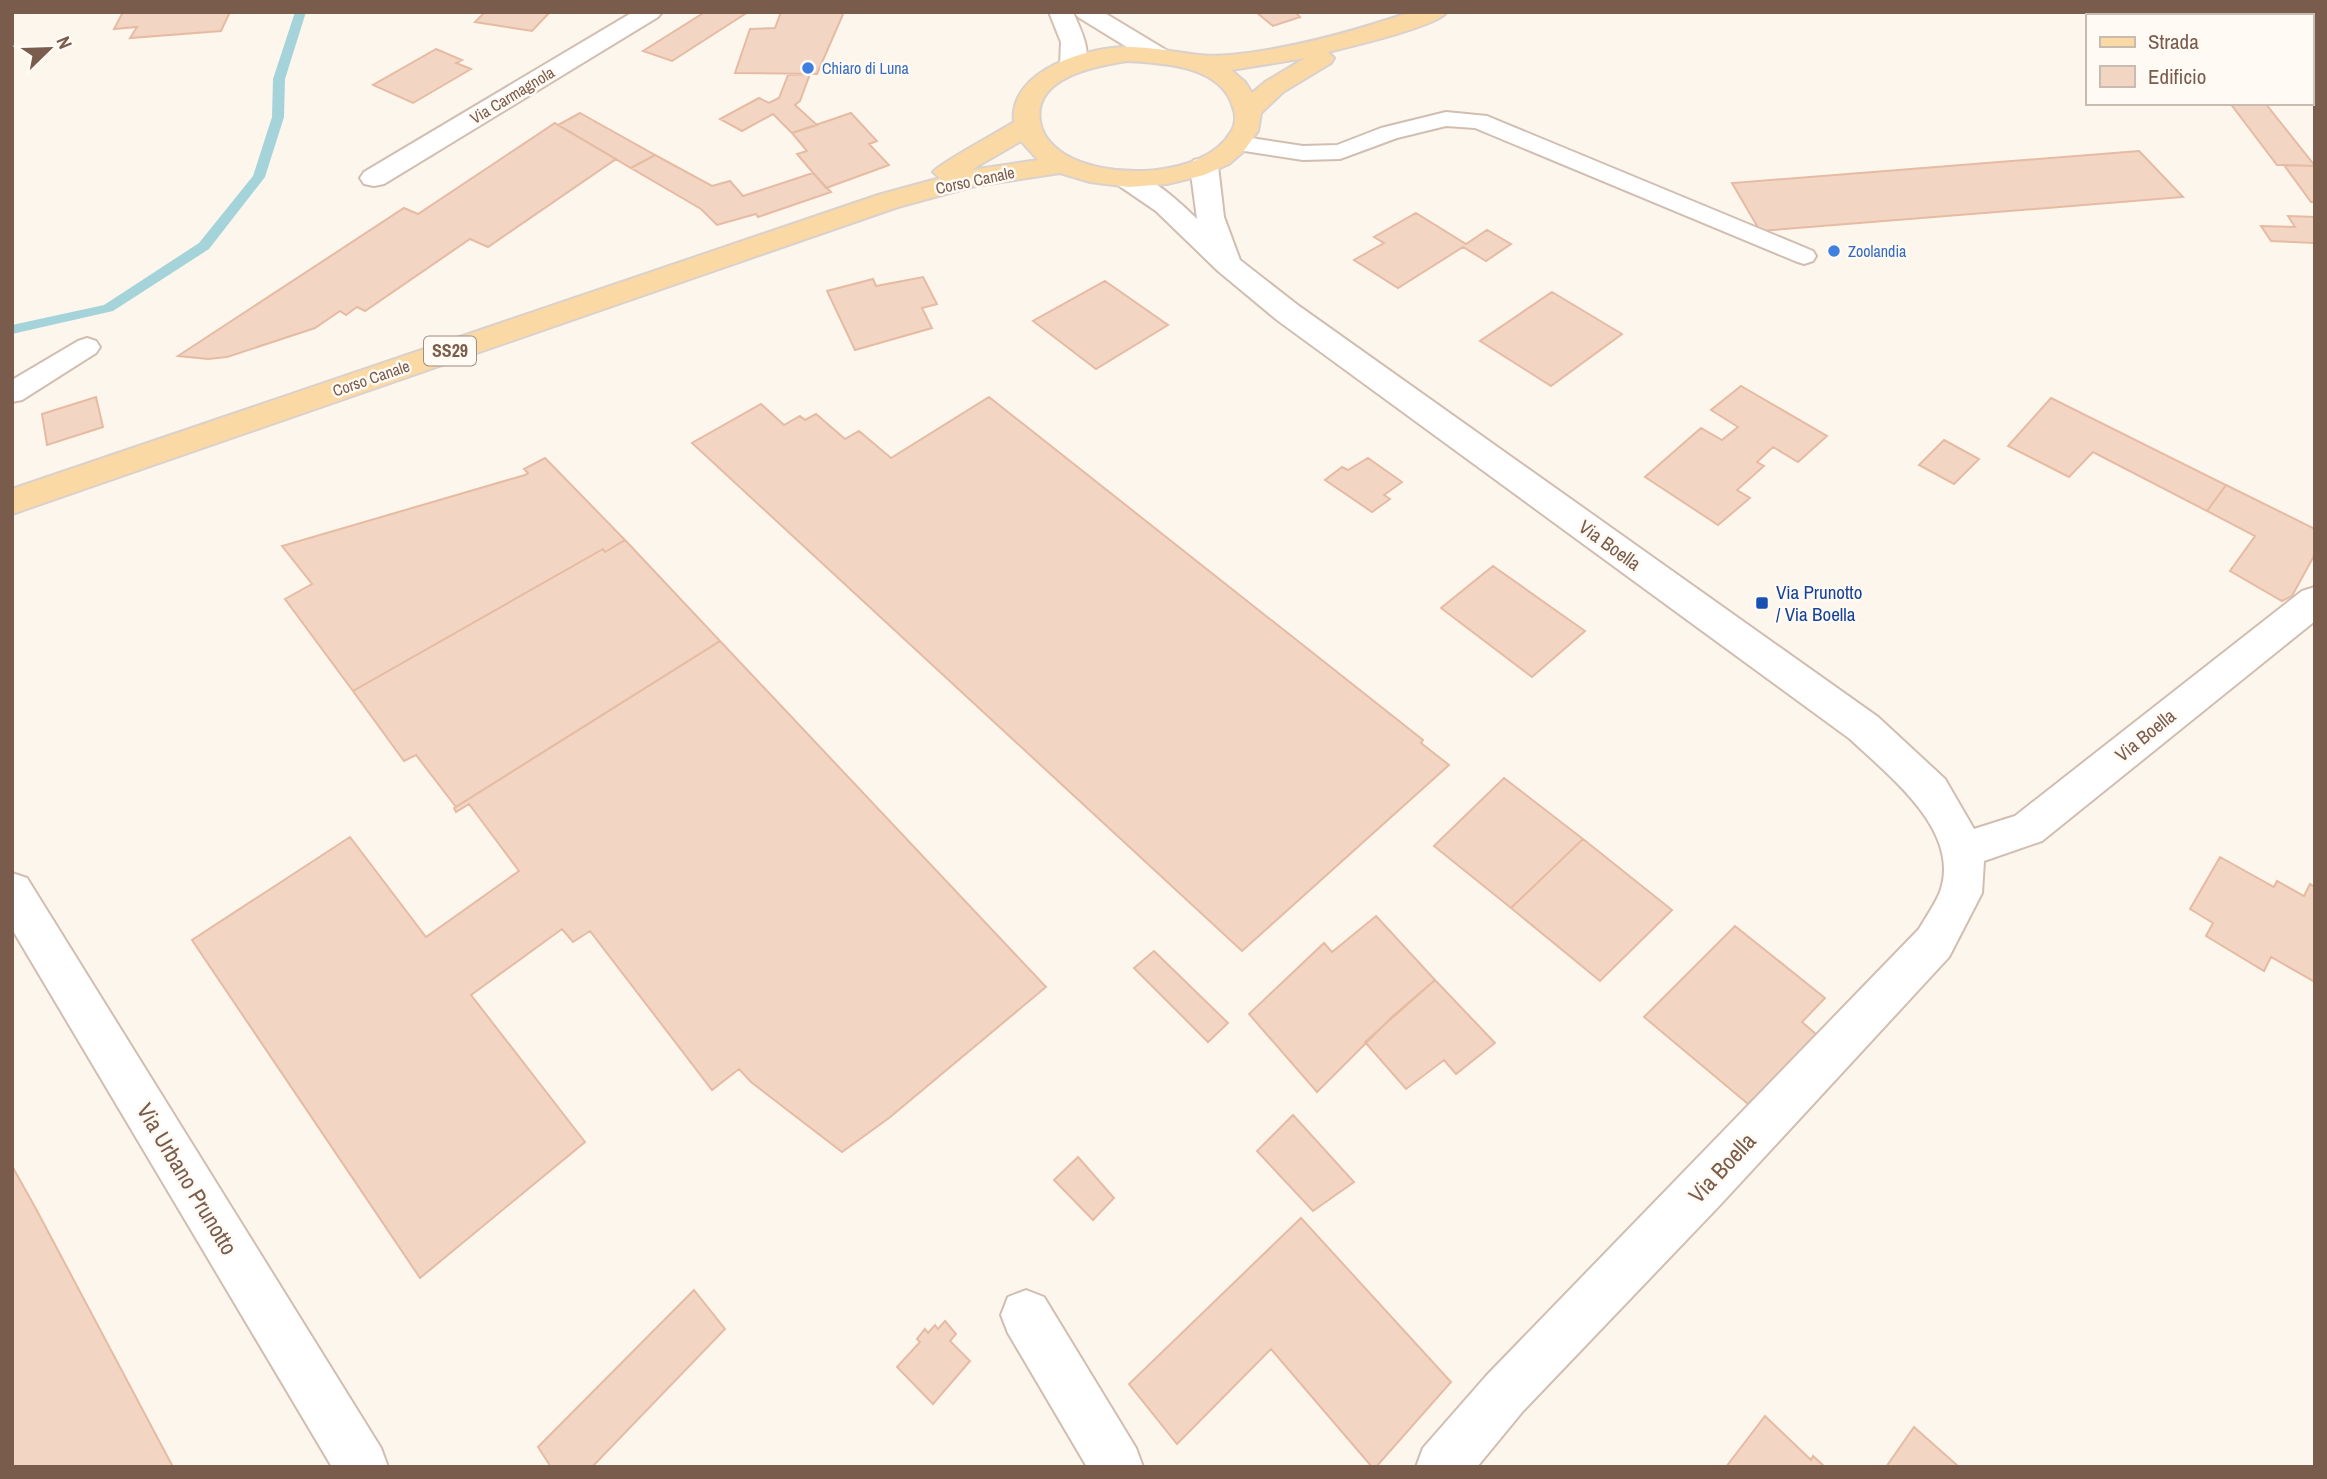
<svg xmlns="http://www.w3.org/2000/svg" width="2327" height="1479" viewBox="0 0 2327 1479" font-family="'Archivo Narrow',sans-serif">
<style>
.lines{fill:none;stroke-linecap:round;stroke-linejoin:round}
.stream{fill:#a5d3da;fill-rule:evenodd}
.building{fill:#f3d5c3;stroke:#e6bba3;stroke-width:2}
.lane-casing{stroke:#d1beb0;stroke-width:4}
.street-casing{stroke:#d1beb0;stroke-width:4}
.secondary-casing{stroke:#d6c0b0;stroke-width:4}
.primary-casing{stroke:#dad1cd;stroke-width:4}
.lane{fill:#fff;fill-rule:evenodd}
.street{fill:#fff;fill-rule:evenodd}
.secondary{fill:#fff;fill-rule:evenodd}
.primary{fill:#fbd9a5;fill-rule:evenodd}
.shop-dot{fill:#3f7fe0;stroke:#fffaf3;stroke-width:2.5}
.transit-dot{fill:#1a4fb4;stroke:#fffaf3;stroke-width:2.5}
.labels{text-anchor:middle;stroke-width:5;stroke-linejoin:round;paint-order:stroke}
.far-shop-label{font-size:16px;fill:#366cbe;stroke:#fffaf3;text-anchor:start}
.far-street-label{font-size:16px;fill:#7a5c4d;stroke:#fffaf3}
.shield{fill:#fffaf3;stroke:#a28b7f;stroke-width:2}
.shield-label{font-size:18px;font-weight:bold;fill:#7a5c4d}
.street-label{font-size:19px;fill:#7a5c4d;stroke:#fffaf3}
.transit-label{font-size:19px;fill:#164399;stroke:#fffaf3;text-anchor:start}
.near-street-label{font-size:23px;fill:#7a5c4d;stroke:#fffaf3}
</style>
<rect width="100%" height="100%" fill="#fdf6ec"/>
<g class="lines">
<!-- stream -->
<path class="stream" d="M295 12H306L285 79 284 117 265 177 209 249 113 311 12 334V325L104 305 199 243 253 176 272 117 273 79Z"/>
</g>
<!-- building -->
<path class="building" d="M123 12H230L221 31 130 38 137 27 114 29Z
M485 12H550L532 31 475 22Z
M705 12H748L672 61 643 51Z
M781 12H844L817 74 735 73 750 29 775 28Z
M1256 12H1302L1297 14 1300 17 1273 26Z
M436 49 462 60 456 63 471 69 413 103 373 85Z
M810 74 800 101 795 105 817 125 792 133 773 114 742 131 720 119 759 98 769 103 779 98 788 75Z
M2230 103H2265L2315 166 2277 165Z
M580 113 655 155 631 168 558 125Z
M851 113 877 141 869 144 889 165 826 188 797 154 807 151 792 133Z
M555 123 616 159 488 247 470 239 365 311 357 307 346 315 340 311 315 328 227 357 208 359 178 356 404 208 418 214Z
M2139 151 2183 197 1760 231 1732 183Z
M655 155 712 186 730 181 743 196 813 173 831 192 758 217 756 214 717 225 701 209 631 168Z
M2284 165 2315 166V202H2311Z
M1416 213 1466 244 1487 230 1511 244 1486 261 1463 247 1398 288 1354 260 1384 243 1374 237Z
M2288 216 2315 217V243L2271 241 2261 226 2295 227Z
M923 277 937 304 922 308 932 328 855 350 827 291 873 279 876 286Z
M1105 281 1168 325 1096 369 1033 321Z
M1552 292 1622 334 1551 386 1480 341Z
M1741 386 1827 436 1798 462 1773 447 1757 462 1764 466 1737 490 1750 498 1718 525 1645 477 1701 428 1722 440 1738 427 1711 410Z
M96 397 103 427 47 445 42 414Z
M989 397 1423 740 1421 743 1449 765 1242 951 692 443 761 404 784 425 800 416 805 420 816 414 845 439 859 431 891 458Z
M2051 398 2226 485 2207 511 2093 452 2069 477 2008 446Z
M1944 440 1979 459 1954 484 1919 465Z
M545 458 625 540 605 552 603 549 353 691 285 599 312 584 282 546 525 475 528 473 524 469Z
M1368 458 1402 482 1384 495 1390 499 1372 512 1325 480 1342 467 1348 470Z
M2226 485 2315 529V554L2292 596 2282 601 2230 571 2255 536 2207 511Z
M625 540 720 641 456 807 416 755 404 761 353 691 603 549 605 552Z
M1493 566 1585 631 1532 677 1441 608Z
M720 641 1046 987 889 1118 842 1152 751 1082 739 1069 712 1090 590 931 573 942 562 929 471 995 585 1142 420 1278 192 940 350 837 426 937 519 871 469 804 456 812 454 808Z
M1504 778 1583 839 1511 908 1434 846Z
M1583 839 1672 910 1600 981 1511 908Z
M2220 857 2274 887 2277 881 2304 896 2310 884 2315 887V982L2271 957 2264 971 2206 936 2213 923 2190 909Z
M1376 916 1435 980 1393 1016 1317 1092 1249 1014 1324 943 1332 952Z
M1735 926 1825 998 1802 1022 1817 1035 1748 1104 1644 1017Z
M1154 951 1228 1023 1208 1042 1134 968Z
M1435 980 1495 1043 1456 1074 1444 1060 1406 1089 1365 1042Z
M1293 1115 1354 1182 1313 1211 1257 1151Z
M1078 1157 1114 1198 1093 1220 1054 1180Z
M12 1166 35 1207 173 1467H12Z
M1301 1218 1451 1382 1376 1467H1372L1271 1349 1177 1444 1129 1384Z
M694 1290 725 1329 592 1467H551L538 1447Z
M945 1321 956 1334 950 1341 970 1361 933 1404 897 1367 920 1342 917 1339 925 1329 928 1333 935 1325 938 1329Z
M1765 1416 1811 1460 1813 1456 1825 1467H1726Z
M1914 1427 1959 1467H1886Z"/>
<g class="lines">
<!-- lane casing -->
<g class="lane-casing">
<path id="lane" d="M1446 112 1487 116 1813 251 1816 256 1813 261 1804 264 1795 261 1475 128 1446 126 1397 138 1340 159 1303 160 1238 150 1230 148 1227 143 1230 138 1238 136 1303 146 1337 145 1381 128Z
M87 338 96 341 100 347 96 353 22 400 12 402V380L78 341Z"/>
</g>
<!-- street casing -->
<g class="street-casing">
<path id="street" d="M633 12H662L658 17 384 184 374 186 364 184 360 178 364 172Z
M1204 158 1214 160 1218 166 1224 217 1240 260 1299 306 1878 717 1945 779 1974 829 2015 816 2302 591 2315 587V621L2042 841 1984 861 1982 893 1949 957 1720 1205 1523 1411 1477 1467H1416L1423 1448 1487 1375 1919 929C1926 917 1935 904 1940 892 1962 831 1889 776 1850 739L1277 320 1218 271 1156 211 1118 185 1114 179 1118 173C1144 167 1179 202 1197 219L1190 166 1194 160Z
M12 873 27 878 381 1448 388 1467H332L12 929Z
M1026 1290 1044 1297 1136 1448 1143 1467H1087L1008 1333 1001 1315 1008 1297Z"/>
</g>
<!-- secondary casing -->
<g class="secondary-casing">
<path id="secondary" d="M1049 12H1073C1080 29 1094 53 1082 70L1073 73 1064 70 1060 65 1061 42Z
M1074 12H1103L1166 50 1169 55 1166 60 1157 62 1148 60 1078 17Z"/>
</g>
<!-- primary casing -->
<g class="primary-casing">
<path id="primary" d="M1411 12H1447C1438 26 1349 47 1328 52L1334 58 1331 63 1283 92 1261 113 1258 131 1243 152 1229 164 1204 175 1167 184 1129 187 1090 182 1060 173 975 186 898 207 12 514V489L878 195 940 178 933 172C940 163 999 132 1014 122 1008 70 1090 46 1130 47 1165 47 1196 59 1230 55 1292 49 1352 32 1411 12ZM1305 58 1265 82 1252 93 1245 82 1231 70ZM1127 61C1162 63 1221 65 1233 107 1236 115 1236 124 1231 132 1203 179 1105 180 1064 154 1052 146 1042 136 1040 121 1033 77 1096 66 1127 61ZM1021 141 1038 160 971 170Z"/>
</g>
<!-- lane -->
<use href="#lane" class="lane"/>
<!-- street -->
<use href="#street" class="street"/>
<!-- secondary -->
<use href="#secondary" class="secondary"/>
<!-- primary -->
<use href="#primary" class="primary"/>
</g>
<!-- markers -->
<g class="shop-dot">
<circle cx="808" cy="68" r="7"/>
<circle cx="1834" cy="251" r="7"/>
</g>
<rect class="transit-dot" x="1755" y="596" width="14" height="14" rx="3.5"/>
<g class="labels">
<!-- far-shop labels -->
<g class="far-shop-label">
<text x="822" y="74">Chiaro di Luna</text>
<text x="1848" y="257">Zoolandia</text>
</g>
<!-- far-street labels -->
<g class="far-street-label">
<text transform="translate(512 95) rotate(-31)" y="6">Via Carmagnola</text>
<text transform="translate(975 180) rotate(-12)" y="6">Corso Canale</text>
<text transform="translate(371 378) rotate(-19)" y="6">Corso Canale</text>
</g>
<!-- shield labels -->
<rect class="shield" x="424" y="336.5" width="52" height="29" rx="5"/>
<g class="shield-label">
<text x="450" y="357">SS29</text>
</g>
<!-- street labels -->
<g class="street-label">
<text transform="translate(1610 545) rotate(36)" y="7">Via Boella</text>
<text transform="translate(2145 735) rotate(-39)" y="7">Via Boella</text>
</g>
<!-- transit labels -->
<g class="transit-label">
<text x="1776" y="599">Via Prunotto<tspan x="1776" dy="22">/ Via Boella</tspan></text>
</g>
<!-- near-street labels -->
<g class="near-street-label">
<text transform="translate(1722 1168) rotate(-47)" y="8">Via Boella</text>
<text transform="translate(187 1179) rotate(59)" y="8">Via Urbano Prunotto</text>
</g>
</g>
<!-- border -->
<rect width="2327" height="1479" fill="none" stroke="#7a5c4d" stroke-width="28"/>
<!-- legend -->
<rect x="2086" y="14" width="228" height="91" fill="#fffaf3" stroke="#cabbb1" stroke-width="2"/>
<rect x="2100" y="37" width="35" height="10" fill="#fbd9a5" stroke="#cabbb1" stroke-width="2"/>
<text x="2148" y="49" font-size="21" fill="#7a5c4d">Strada</text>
<rect x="2100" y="66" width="35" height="21" fill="#f3d5c3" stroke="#cabbb1" stroke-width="2"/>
<text x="2148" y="84" font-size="21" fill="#7a5c4d">Edificio</text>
<!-- north arrow -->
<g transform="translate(49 49) rotate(67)" stroke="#fffaf3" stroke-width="5" paint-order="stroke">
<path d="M0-5L12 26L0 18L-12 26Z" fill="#7a5c4d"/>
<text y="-10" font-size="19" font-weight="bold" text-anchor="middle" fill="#7a5c4d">N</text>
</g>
</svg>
